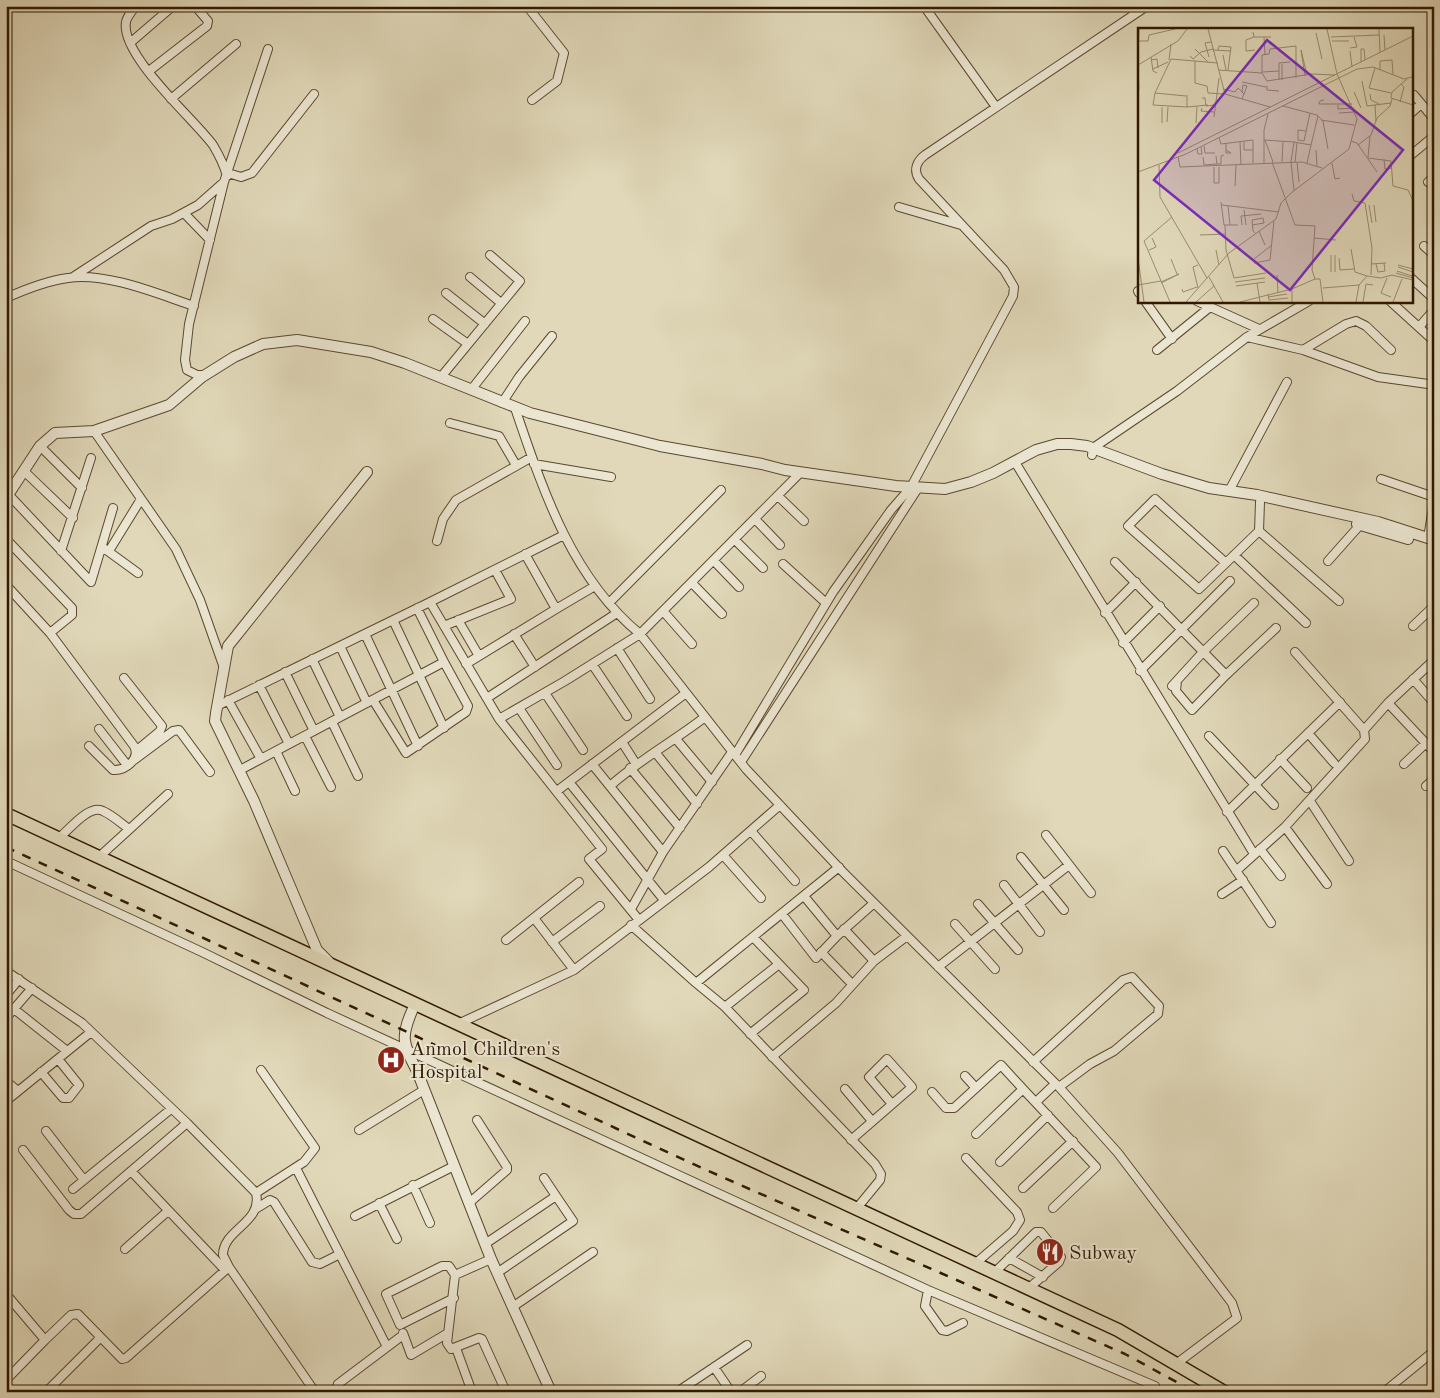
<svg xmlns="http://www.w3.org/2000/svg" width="1440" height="1398" viewBox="0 0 1440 1398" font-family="'Old Standard TT',serif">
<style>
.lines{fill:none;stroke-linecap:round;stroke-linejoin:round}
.minor-casing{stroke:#5c482e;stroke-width:10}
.tertiary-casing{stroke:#5c482e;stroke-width:12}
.primary-casing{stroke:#301800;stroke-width:15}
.minor{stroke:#ebe6d2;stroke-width:8}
.tertiary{stroke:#ebe6d2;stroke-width:10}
.primary{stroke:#e0d8b9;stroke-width:12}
.rail{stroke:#301800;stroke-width:2.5;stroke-dasharray:9 9;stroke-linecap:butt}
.labels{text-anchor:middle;stroke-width:4;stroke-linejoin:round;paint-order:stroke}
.poi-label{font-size:20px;fill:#301800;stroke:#ebe6d2;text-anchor:start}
.inset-road{fill:none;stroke:#9a8b6f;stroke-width:1}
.view{fill:#7b2cbf;fill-opacity:0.15;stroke:#7b2cbf;stroke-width:2.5}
.inset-edge{fill:none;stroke:#301800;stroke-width:2.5}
</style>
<rect width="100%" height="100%" fill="#e0d8b9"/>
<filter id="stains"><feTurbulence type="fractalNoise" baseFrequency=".004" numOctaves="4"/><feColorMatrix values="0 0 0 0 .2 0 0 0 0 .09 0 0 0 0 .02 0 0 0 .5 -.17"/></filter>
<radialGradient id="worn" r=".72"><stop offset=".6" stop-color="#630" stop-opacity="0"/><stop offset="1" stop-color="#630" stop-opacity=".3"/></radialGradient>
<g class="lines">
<!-- minor casing -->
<g class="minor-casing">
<path id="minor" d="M136 6C132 11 127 16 126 22 120 55 194 119 213 145 219 155 224 165 227 176
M527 6 564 53 557 81 532 100
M924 6 996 107
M130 43 173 6
M149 71 207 26 208 21 195 6
M1414 95 1434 119
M171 99 236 44
M1411 113 1421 104
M1411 155 1434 136
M228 173 241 177 252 173 314 94
M1428 182 1434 177
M899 207 961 225
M184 213 210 240
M1424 246 1434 255
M73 277 151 226 172 219 198 205 224 182
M470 277 501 303
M1411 278 1434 299
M1138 291 1139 293
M446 293 485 324
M6 298C26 289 46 281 68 278 106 272 158 294 194 306
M1145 301 1172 339
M1197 301 1259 329
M1390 301 1434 341
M433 319 468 344
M1419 327 1434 310
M1247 337 1303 350 1378 377 1428 384
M1157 350 1210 307
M1303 350 1346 324 1356 321 1366 326 1391 350
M205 375H197L187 370 185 360 189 324 224 182 268 49
M441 377 520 281 490 255
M471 390 525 321
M502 403 519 377 552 336
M515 408C543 490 571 577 640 634L746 769 843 872 1059 1087 1118 1153 1232 1303 1237 1318 1176 1364
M450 423 499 436 516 465
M94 431 176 549 200 600 224 668
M40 446 82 488
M1092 455 1093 448 1177 391 1247 337 1309 301
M1015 462 1254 854
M534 464 611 477
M24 471 73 518
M1381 479 1434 497
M1229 491 1287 382
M9 495 91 582 113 508
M778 496 804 521
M755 519 780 545
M1259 531 1339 601
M1428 538 1434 501
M6 539 72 608V615L50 633
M735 540 763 568
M437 541 443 519 456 500 532 457
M105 549 138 573
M61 551 91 458
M109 551 141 499
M525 554 556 609 595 586
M1234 555 1306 623
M714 561 739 587
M1328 561 1360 525
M1115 562 1226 675 1276 628
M1226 563 1155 499 1128 526 1199 589 1259 531 1260 502
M783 564 826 603
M692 583 722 614
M6 585 50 633 134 746C141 759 125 771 113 770L89 746
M609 603 721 490
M417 608 444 662
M663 611 692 644
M1105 613 1136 582
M393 620 444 728
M458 620 479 656
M444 626 511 599 495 570
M1413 626 1434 606
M365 634 418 746
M514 634 535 667
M1123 643 1160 606
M340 646 367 703
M617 648 650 699
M312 659 340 717
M466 664 556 609
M592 664 627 716
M1140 671 1230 581
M285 672 314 731
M124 678 162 726 160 731 137 750
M1413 679 1434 703
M1177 681 1176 691 1192 710 1226 675
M259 685 289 744
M1172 686 1203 652 1254 603
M545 693 583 750
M487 698 617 613
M228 700 261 759
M1388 703 1434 752
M217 706 430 602
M519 708 557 765
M499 719 430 602 564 535
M332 722 358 776
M99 729 127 765
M1364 730 1388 703 1434 660
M1308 733 1334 763
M305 736 331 787
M1209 736 1274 805
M676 739 712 782
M622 742 636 764
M276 751 295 791
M655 752 697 804
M735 755 833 592 891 510 911 487 1013 296 1014 287 1004 270 919 179C913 170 917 161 925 155L1147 6
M1280 759 1307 788
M134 760 173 731 179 730 210 772
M741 762 918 488
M592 764 663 852
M1404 764 1426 743
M630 768 680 828
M240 770 444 662 468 706 466 712 406 753 373 700
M569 782 664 900
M610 786C639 760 674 741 705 717
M1426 786 1434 779
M557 791 686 693
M1310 801 1349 861
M1227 812 1340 702
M1285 827 1327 884
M751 831 795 881
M1046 835 1091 893
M59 838C69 830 89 804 103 811 112 815 121 823 129 829
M1260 849 1281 876
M1223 851 1271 923
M723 855 761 898
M99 857 168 794
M1021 857 1064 910
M6 861 202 952 327 1013 928 1290 1155 1386
M839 867 696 983 725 1007 875 1164 881 1174 880 1180 857 1208
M1236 871 1285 827 1365 739 1364 730 1295 652
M1004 885 1040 932
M1222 894 1243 880
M804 896 837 936 874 903
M978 904 1018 950
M631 909 663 852 732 752
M782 914 816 958 837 936
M534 918 574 970
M639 920 589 859 602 849 499 719 565 681 640 634 800 473
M955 924 995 969
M631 925 696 983
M844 929 874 961
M506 940 579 882
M552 942 600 906
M821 952 852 984
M938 967 1069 865
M6 971 82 1023 187 1123 256 1193C263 1223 223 1229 223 1255L229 1267 315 1392
M6 995 19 979
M725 1007 779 964
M14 1009 67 1051
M6 1018 32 988
M458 1024 574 970 709 867 780 805
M750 1034 804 990 754 938
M772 1057 836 1003 874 961 907 936
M1033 1062 1123 980 1132 977 1159 1006 1158 1014 1114 1051 1090 1064 1059 1087
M41 1072 63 1098H69L79 1085 58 1059
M965 1076 976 1088
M6 1081 18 1091
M845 1089 872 1121
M932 1092 946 1108H954L1001 1065 1023 1089
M6 1101 91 1032
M1036 1102 1055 1084
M359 1130 424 1090
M46 1131 84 1180
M976 1134 1023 1089 1096 1167 1053 1208
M851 1140 912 1087 887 1059 869 1077 892 1104
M23 1150 69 1210 74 1214H81L187 1123
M966 1158 1017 1212 1020 1220 1013 1231 976 1263
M1000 1162 1048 1115
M296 1168 387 1347
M131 1171 225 1270
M544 1178 556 1196
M413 1185 430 1223
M1023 1188 1073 1141
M73 1189 171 1109
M256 1193 304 1162 315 1148 261 1070
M379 1203 397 1239
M469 1203 507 1170V1167L477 1120
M257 1208 270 1200 274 1202 312 1262 320 1264 340 1254
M355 1216 454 1166
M485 1244 556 1196 573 1221 497 1273
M125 1249 168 1211
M1009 1258 1043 1277
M491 1259 455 1275 447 1343 451 1349 479 1338 482 1339 506 1392
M995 1272 1036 1232H1041L1061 1257 1059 1262 1029 1288
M928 1290 925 1306 942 1330 947 1331 963 1323
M6 1294 45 1340 71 1315 78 1314 122 1359 126 1358 229 1267
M454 1298 400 1325 386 1294 442 1266H449L455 1275
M514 1306 593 1252
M403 1333 411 1355 448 1333
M456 1348 472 1392
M714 1367 731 1392
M6 1380 45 1340
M46 1392 100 1338
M335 1392 338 1384 403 1335
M677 1392 747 1345
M740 1392 761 1376
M1384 1392 1434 1351"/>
</g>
<!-- tertiary casing -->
<g class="tertiary-casing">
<path id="tertiary" d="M6 498 40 446 55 433 94 431 169 405 202 377 234 357 263 344 297 340 371 352 405 363 530 413 660 446 762 464 785 470 896 486 945 489 971 482 993 473 1036 450 1057 444H1071L1087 446 1162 474 1209 488 1257 495 1378 522 1434 540
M1357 524 1408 539
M329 962 317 950 254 801 215 721 216 713 228 646 367 472
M415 1004C401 1035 401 1041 417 1071L491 1259 551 1392"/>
</g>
<!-- primary casing -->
<g class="primary-casing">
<path id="primary" d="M6 814 1118 1330 1224 1392"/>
</g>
<!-- minor -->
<use href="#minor" class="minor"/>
<!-- tertiary -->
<use href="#tertiary" class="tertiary"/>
<!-- primary -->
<use href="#primary" class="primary"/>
<!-- rail -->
<path class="rail" d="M6 847 704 1169 1125 1354 1195 1392"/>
</g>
<!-- icons -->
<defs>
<g id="hospital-disc" transform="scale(1.4375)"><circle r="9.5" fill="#8f2418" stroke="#ebe6d2"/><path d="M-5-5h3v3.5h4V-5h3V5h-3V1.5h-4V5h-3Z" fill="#fff"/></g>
<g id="restaurant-disc" transform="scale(1.4375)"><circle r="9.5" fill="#8f2418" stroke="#ebe6d2"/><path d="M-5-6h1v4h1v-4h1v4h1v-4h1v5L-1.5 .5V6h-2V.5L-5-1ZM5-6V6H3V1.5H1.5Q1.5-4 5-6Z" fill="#fff"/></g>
</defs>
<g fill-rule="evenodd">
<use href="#hospital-disc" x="391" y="1060"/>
<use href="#restaurant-disc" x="1050" y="1252"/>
</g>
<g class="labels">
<!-- poi labels -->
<g class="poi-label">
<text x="410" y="1055">Anmol Children's<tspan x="410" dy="23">Hospital</tspan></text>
<text x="1069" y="1259">Subway</text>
</g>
</g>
<!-- overview -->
<g transform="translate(1138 28)">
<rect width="275" height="275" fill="#e0d8b9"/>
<path class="inset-road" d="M70 1 87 66M241 1 242 24M115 4 116 9H133M178 5 184 31M246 7 247 22M116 9 108 12V23L117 22M126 9 127 27M193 9 241 7M0 13H10L11 7 37 1M194 13H211M0 20 1 1M212 20 219 19 216 9M57 21 71 35M75 22 93 23M80 22 81 18 93 19 90 42M212 23 214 39M85 27 88 42M52 28 55 31 63 24 75 21M13 29 15 43 19 45M71 29 67 15 73 14M13 32 19 31 20 40M31 32 33 16M57 33V55L69 58 70 65 86 66M223 34V21H226L227 32M144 36V52M0 37 40 13 49 1M0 39 1 62M237 40 231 60 253 65M15 41 30 34M80 42 124 45 129 53 173 46 197 47M242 42V33L254 32 255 46M125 44 141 43M124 45V27L131 26 132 21 158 18V50M167 48 163 22 169 47M269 51 254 64 253 70 275 77M141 52V35L152 34M224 53 229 78 253 75M104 54 128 59M129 58V62L141 63M85 61 97 64 100 60 106 66 104 71M104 64 105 57 109 58 106 66M216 64 223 80M17 65 48 68M87 66 132 79M232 66 233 72 241 76M49 67V79L70 77M64 70H67L68 78 77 77M186 72 182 73 181 76H214M262 74 266 59 263 56M200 77V81L216 80M237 77 238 93M145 78 179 87 185 93 190 121M49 79 15 77 17 65 33 31 80 35M64 80 63 83 76 84M201 85 216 84M76 89 81 50M183 92 216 97M29 94 30 79M24 95V79M58 95 59 79M168 103 160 102V112L166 113 172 85M81 110 83 116 115 112V135M126 112 156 114 153 134 156 162M127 112 135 134M213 113 219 115 239 144M102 114 103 137M106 114V122H115M156 114 173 117 169 135M88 115V125H93L88 122M173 117 180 88M220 117 233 107 239 90 252 78 254 71M66 118 67 125H77M59 121 60 126H64L63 119M178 122 179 138M40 125 275 8M40 129 42 139 164 134 184 140M65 129 66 137 79 136 78 128M230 129 232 108M230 130 253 133 255 158 270 162 275 173M246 131 247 141 254 140M134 134 157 197 177 198 174 242 177 251H182L185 274M144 134 145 114M157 134 159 115M159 134 161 154M126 135V102L130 86M194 135 197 151 202 150M79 136H83V128L86 127M21 137 22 169 69 250M76 139V155H81V139M0 144 48 126 219 41 235 39 266 51 274 49M97 158 98 137M214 166 216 173 227 175 234 220 233 247M83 174 86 197H100M84 177 141 184M231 177 234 195M236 177 238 194M90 178 92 197M106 182 108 197M87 197 88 222 96 250 128 245M104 197 103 188 123 186M114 197 126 195 125 190 114 192 115 203 117 205M121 203 127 217M62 207 88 206M176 210 198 212M213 221 217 244 229 248M11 222 18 219 14 210M78 222 81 237M193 227V244M197 227V244M0 230 6 274M201 230 202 242 216 241M33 231 39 246M116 231 134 217M116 235 132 232 136 193M233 236 248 235M238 236 240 244 247 243 246 235M260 237 275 241M260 239 275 244M259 243 274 248M258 245 275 250M139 247 140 265M71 249 85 274M249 250 243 265 253 269M23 254 41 246 23 255M97 254 127 250M119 255 122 274M0 257 23 253M98 258 127 254M60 260 55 239 60 237M185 260 221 257 229 248 243 250 254 247 275 252M44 261 45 264 59 259M130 266 131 272 150 270M130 269 149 266M32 274 6 213 34 189M48 274 91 225 138 191 143 175 153 165 211 121 219 91 199 46 189 1M58 274 76 258M102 274 154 261M154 274V261L177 251M218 274 221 257M225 274 228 256 235 257M255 274 264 251"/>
<path class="view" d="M129 12 265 122 152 262 16 152Z"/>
<rect width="275" height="275" class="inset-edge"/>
</g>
<!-- margin -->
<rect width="1440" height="1398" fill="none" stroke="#e0d8b9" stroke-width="25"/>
<rect x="8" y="8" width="1425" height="1383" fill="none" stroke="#301800" stroke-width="2.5"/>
<rect x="12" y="12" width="1415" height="1373" fill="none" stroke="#301800"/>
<rect width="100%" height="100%" filter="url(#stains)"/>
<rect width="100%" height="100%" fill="url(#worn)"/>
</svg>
